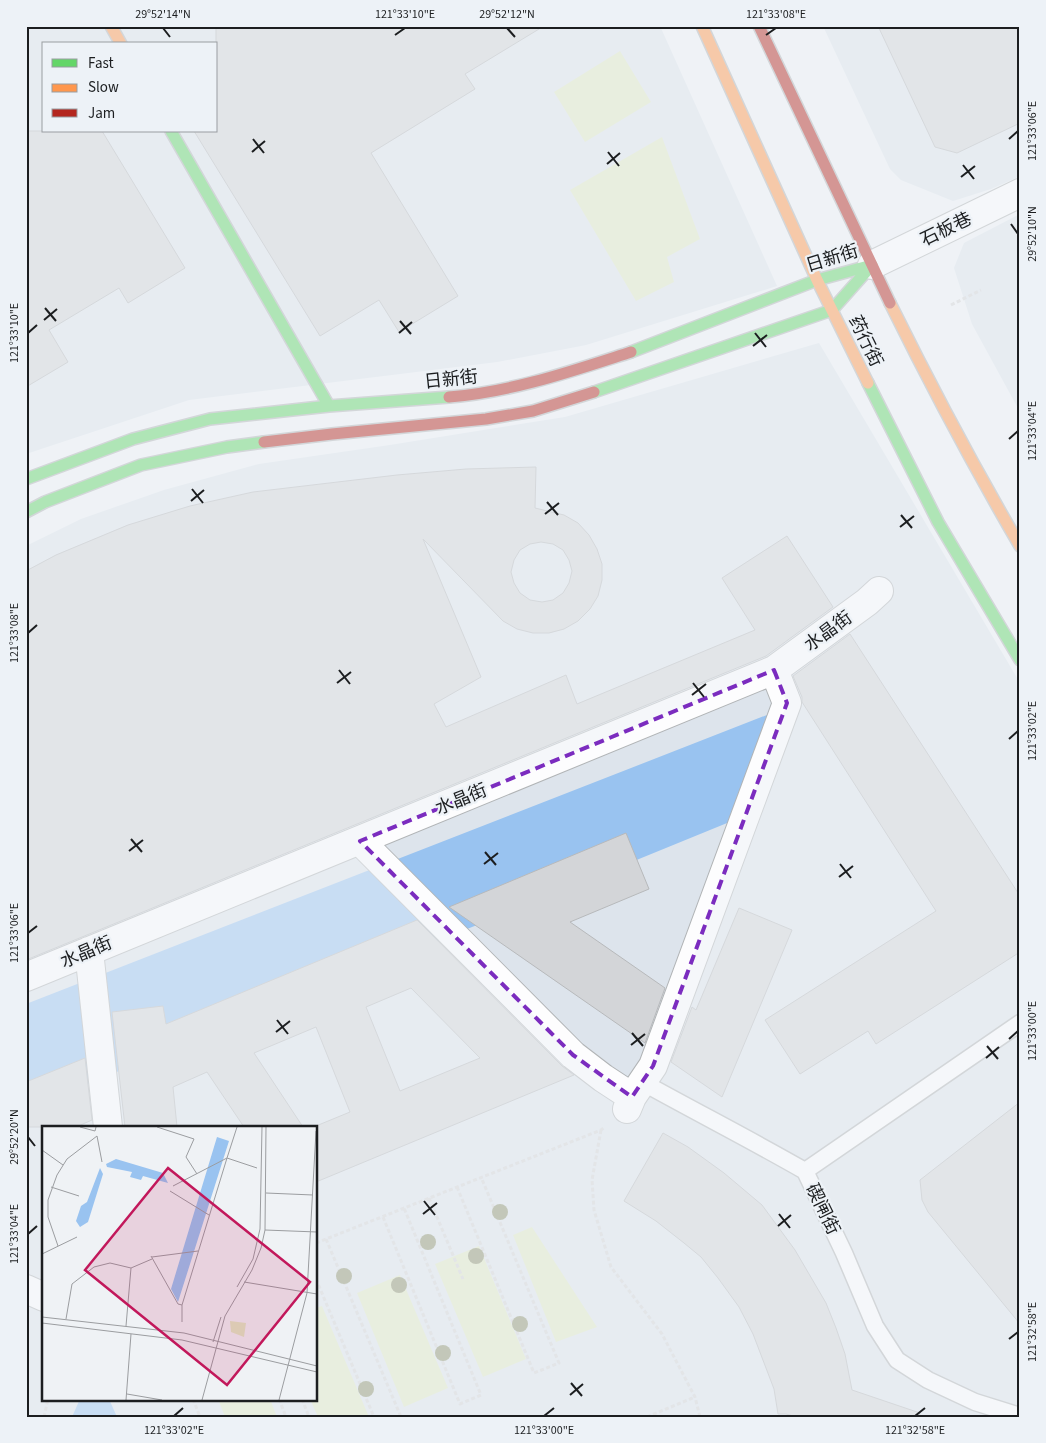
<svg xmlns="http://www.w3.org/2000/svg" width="1046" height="1443" viewBox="0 0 1046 1443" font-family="'Source Sans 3','Noto Sans SC',sans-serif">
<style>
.built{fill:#dde4ec;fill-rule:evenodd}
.green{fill:#e1e9c4}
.water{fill:#99c3f0}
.building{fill:#d3d5d8;stroke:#b7b9bb;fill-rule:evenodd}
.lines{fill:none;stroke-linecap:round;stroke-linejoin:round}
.lane-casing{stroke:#b1b4b6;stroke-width:19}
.street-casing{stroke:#b1b4b6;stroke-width:30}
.fast-casing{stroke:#b1b4b6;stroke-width:14}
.slow-casing{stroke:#b1b4b6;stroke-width:14}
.jam-casing{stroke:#b1b4b6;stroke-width:14}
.path{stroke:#d4d4d6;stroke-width:3;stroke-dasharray:4 2.5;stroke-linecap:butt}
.lane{stroke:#fdfdfe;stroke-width:16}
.street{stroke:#fdfdfe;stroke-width:28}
.fast{stroke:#63d668;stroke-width:11}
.slow{stroke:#ff974d;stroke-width:11}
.jam{stroke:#b3261e;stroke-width:11}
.tree{fill:#8e9370}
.marked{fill:none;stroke:#7b2cbf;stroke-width:4;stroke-dasharray:10 6;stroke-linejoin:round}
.ticks{fill:none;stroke:#1c1e20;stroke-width:2}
.labels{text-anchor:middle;stroke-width:4.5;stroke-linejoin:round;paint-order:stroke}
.street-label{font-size:18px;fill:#1c1e20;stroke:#edf2f7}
.inset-road{fill:none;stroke:#9b9da0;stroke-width:1}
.view{fill:#c2185b;fill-opacity:0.15;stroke:#c2185b;stroke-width:2.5}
.inset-edge{fill:none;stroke:#1c1e20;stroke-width:2.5}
.neatline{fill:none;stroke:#1c1e20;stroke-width:2}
.ticks-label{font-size:12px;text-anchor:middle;fill:#1c1e20}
</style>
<rect width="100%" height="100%" fill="#eff2f5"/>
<!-- built -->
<path class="built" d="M26 26H660L777 286 586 345 497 362 189 400 26 454ZM44 44H216V131H44Z
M823 26H1020V176L991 189 953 201 901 180 890 169Z
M1020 214V412L972 324 954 268 964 243Z
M819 343 1020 683V1417H26V546L81 519 164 490 259 464 390 445 565 417ZM44 1127H316V1399H44Z"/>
<!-- green -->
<path class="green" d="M620 51 651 102 585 142 554 92Z
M662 137 700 239 667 257 674 282 636 301 570 190Z
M532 1227 597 1327 556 1342 513 1235Z
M479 1246 526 1359 483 1377 435 1264Z
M400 1275 448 1388 404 1407 357 1293Z
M322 1306 369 1417H318L310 1399H316V1308Z
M218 1399H270L277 1417H225Z"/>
<!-- water -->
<path class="water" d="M772 713 732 821 26 1109V1004Z
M80 1399H109L117 1417H72Z"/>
<!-- building -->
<path class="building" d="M216 26H544L465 74 475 89 371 153 458 296 399 332 379 300 320 336 194 131H216Z
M878 26H1020V123L957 153 935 147Z
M26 131H102L185 268 128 303 119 288 49 330 68 362 26 387Z
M536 467 535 508 564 515 578 523 589 535 597 549 602 564V580L598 596 590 609 578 621 564 629 549 633H533L517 629 503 621 423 539 481 677 434 704 446 727 566 675 577 704 755 630 722 578 787 536 833 607 766 656 26 960V571L56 555 128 525 190 506 253 492 397 475 466 469ZM541 542 553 544 563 550 569 560 572 571 569 583 563 593 553 600 542 602 530 600 520 593 514 583 511 572 514 560 520 550 530 544Z
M850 634 1020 896V952L876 1044 868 1031 800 1074 765 1020 936 911 802 702V697L793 676Z
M626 833 649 889 570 922 665 988 645 1043 449 907Z
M739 908 792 930 722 1097 671 1062 692 1007 696 1010Z
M417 920 562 1066 574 1075 316 1182V1126L350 1112 316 1027 254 1053 303 1127H244L207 1072 173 1087 177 1127H125L112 1012 163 1006 166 1024ZM411 988 480 1058 400 1091 366 1007Z
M85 1058 92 1120 76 1127H26V1082Z
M1020 1102V1324L928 1212 922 1200 920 1180Z
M663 1133 688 1147 724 1173 762 1205 795 1250 826 1303 836 1328 845 1354 852 1390 920 1413 919 1417H797L786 1414H778L774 1389 753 1334 739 1307 718 1278 701 1257 684 1243 656 1221 624 1201Z"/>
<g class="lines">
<!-- lane casing -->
<g class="lane-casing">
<path id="lane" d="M1020 1023 805 1171 844 1253 875 1326 897 1360 928 1380 975 1402 1020 1416
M642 1082C696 1112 751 1140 805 1171"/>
</g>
<!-- street casing -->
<g class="street-casing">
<path id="street" d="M872 265 1020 193
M360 841 573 1055 603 1078 632 1097
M89 951 108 1127
M26 977 774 670 867 602 879 591
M627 1109 632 1097 653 1066 787 703 774 670
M26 1289 44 1297"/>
</g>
<!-- fast casing -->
<g class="fast-casing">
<path id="fast" d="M171 131 329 406
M631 352 817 280 872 265
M868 383 938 522 1020 660
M594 392 832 310 872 265
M26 479 133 439 210 419 329 406 449 397
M26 512 45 502 141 465 227 447 264 442"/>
</g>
<!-- slow casing -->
<g class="slow-casing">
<path id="slow" d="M111 26 121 44
M702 26 817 280 868 383
M890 303C931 386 974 467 1020 546"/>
</g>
<!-- jam casing -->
<g class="jam-casing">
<path id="jam" d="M759 26 890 303
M449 397C512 392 572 371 631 352
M264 442 332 434 486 419 533 411 594 392"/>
</g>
<!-- path -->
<path class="path" d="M951 305 981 290
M601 1130 592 1180 594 1210 611 1267 662 1334 695 1397 700 1417
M457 1187 534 1373 559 1363 481 1177
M429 1198 463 1279
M383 1217 460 1404 481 1395 404 1208
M326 1239 401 1417
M316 1243 601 1130 605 1127
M316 1279 374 1417
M193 1399 200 1417
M279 1399 286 1417
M302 1399 309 1417
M44 1417 48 1399
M647 1417 695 1397"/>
<!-- lane -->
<use href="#lane" class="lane"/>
<!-- street -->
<use href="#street" class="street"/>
<!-- fast -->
<use href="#fast" class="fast"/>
<!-- slow -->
<use href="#slow" class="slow"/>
<!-- jam -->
<use href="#jam" class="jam"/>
</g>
<!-- trees -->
<g class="tree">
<circle cx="500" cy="1212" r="8"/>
<circle cx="428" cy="1242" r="8"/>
<circle cx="476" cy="1256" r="8"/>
<circle cx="344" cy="1276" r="8"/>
<circle cx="399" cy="1285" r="8"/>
<circle cx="520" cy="1324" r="8"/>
<circle cx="443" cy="1353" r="8"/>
<circle cx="366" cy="1389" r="8"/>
</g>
<!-- marked area -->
<path d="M0 0H1046V1443H0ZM774 670 787 703 653 1066 632 1097 573 1055 360 841Z" fill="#eff2f5" fill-opacity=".55" fill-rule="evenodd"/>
<path class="marked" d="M774 670 787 703 653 1066 632 1097 573 1055 360 841Z"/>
<!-- ticks -->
<path class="ticks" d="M163 28 170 37M507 28 515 37M395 35 405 28M766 35 776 28M253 139 264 153M1009 139 1018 131M252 152 265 141M608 152 619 166M607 164 620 153M963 165 974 179M961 177 975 166M1011 224 1018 234M45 308 56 321M44 320 57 309M400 321 411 334M28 333 37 325M399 333 412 322M755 333 766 347M753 346 767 335M1009 439 1018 431M192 489 203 503M191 501 204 490M547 502 558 515M545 514 559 503M901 515 912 528M900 527 914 516M28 633 37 625M339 670 350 684M337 683 351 672M693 683 704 697M692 695 706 684M1009 739 1018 731M131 839 142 852M129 851 143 840M485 852 496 865M484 864 498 853M840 864 851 878M839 877 853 866M28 933 37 926M277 1020 288 1034M276 1032 290 1021M632 1033 643 1046M1009 1039 1018 1031M631 1045 645 1034M987 1046 998 1059M986 1058 999 1047M28 1137 35 1146M424 1201 435 1215M423 1214 437 1203M779 1214 790 1228M778 1226 791 1215M28 1234 37 1226M1009 1339 1018 1332M571 1383 582 1396M570 1395 583 1384M174 1416 183 1408M544 1416 554 1408M915 1416 925 1408"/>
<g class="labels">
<!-- street labels -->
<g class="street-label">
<text transform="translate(946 229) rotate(-26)" y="6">石板巷</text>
<text transform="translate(832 258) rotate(-17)" y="6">日新街</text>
<text transform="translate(866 341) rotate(64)" y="6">药行街</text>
<text transform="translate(451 379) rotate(-6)" y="6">日新街</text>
<text transform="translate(828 631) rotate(-36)" y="6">水晶街</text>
<text transform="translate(461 799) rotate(-22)" y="6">水晶街</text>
<text transform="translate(86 952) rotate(-23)" y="6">水晶街</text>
<text transform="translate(823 1209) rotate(64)" y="6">碶闸街</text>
</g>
</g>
<!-- overview -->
<g transform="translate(42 1126)">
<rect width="275" height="275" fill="#eff2f5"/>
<path d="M188 195 204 197 202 211 189 206Z" fill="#e1e9c4"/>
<path d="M175 11 187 15 136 176 129 163ZM74 33 121 47 126 57 101 50 99 54 88 51 90 46 65 41 64 38ZM58 42 61 48 46 96 38 101 34 95 39 80 45 76Z" fill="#99c3f0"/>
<path class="inset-road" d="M38 1 53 5 54 1M115 1 152 13 144 31 155 48M0 24 21 39M131 60 185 32 195 1M9 61 37 70M128 65 167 89M224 67 271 69M223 104 275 106M16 120 6 91V74L15 49 25 33 55 10 60 36M0 128 35 111M109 130 136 178 140 179M110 131 156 125M89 142 110 133M202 156 275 168M195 161 211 133 218 103 220 1M0 191 142 207 275 240M24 193 30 158 52 141 68 137 89 142 84 200M140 196V179L185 32 215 42M0 197 140 214 275 246M171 216 179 191M85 268 120 274M84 274 89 208M160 274 183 190 210 144 219 122 223 104 224 1M237 274 265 167 274 5"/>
<path class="view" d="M126 42 268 156 185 259 43 144Z"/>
<rect width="275" height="275" class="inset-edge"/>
</g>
<!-- border -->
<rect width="1046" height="1443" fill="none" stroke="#edf2f7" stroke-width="55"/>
<!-- legend -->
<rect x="42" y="42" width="175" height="90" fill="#edf2f7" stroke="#999da1"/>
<rect x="52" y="59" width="25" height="8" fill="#63d668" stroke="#999da1"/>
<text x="88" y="68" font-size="15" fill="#1c1e20">Fast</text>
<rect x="52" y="84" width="25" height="8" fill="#ff974d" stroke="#999da1"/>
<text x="88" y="92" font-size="15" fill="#1c1e20">Slow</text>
<rect x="52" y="109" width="25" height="8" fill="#b3261e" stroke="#999da1"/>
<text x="88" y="118" font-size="15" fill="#1c1e20">Jam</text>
<rect x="28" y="28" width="990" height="1388" class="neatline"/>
<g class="ticks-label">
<text x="163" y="18">29°52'14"N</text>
<text x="405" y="18">121°33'10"E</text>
<text x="507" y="18">29°52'12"N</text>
<text x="776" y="18">121°33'08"E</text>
<text transform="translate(1032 131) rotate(-90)" y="4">121°33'06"E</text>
<text transform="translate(1032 234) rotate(-90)" y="4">29°52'10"N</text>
<text transform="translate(14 333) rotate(-90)" y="4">121°33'10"E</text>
<text transform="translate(1032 431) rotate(-90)" y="4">121°33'04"E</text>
<text transform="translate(14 633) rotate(-90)" y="4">121°33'08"E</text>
<text transform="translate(1032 731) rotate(-90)" y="4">121°33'02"E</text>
<text transform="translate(14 933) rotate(-90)" y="4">121°33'06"E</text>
<text transform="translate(1032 1031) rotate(-90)" y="4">121°33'00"E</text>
<text transform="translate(14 1137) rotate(-90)" y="4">29°52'20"N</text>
<text transform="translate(14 1234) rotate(-90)" y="4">121°33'04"E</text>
<text transform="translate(1032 1332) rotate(-90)" y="4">121°32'58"E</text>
<text x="174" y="1434">121°33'02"E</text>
<text x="544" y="1434">121°33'00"E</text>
<text x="915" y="1434">121°32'58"E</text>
</g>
</svg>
